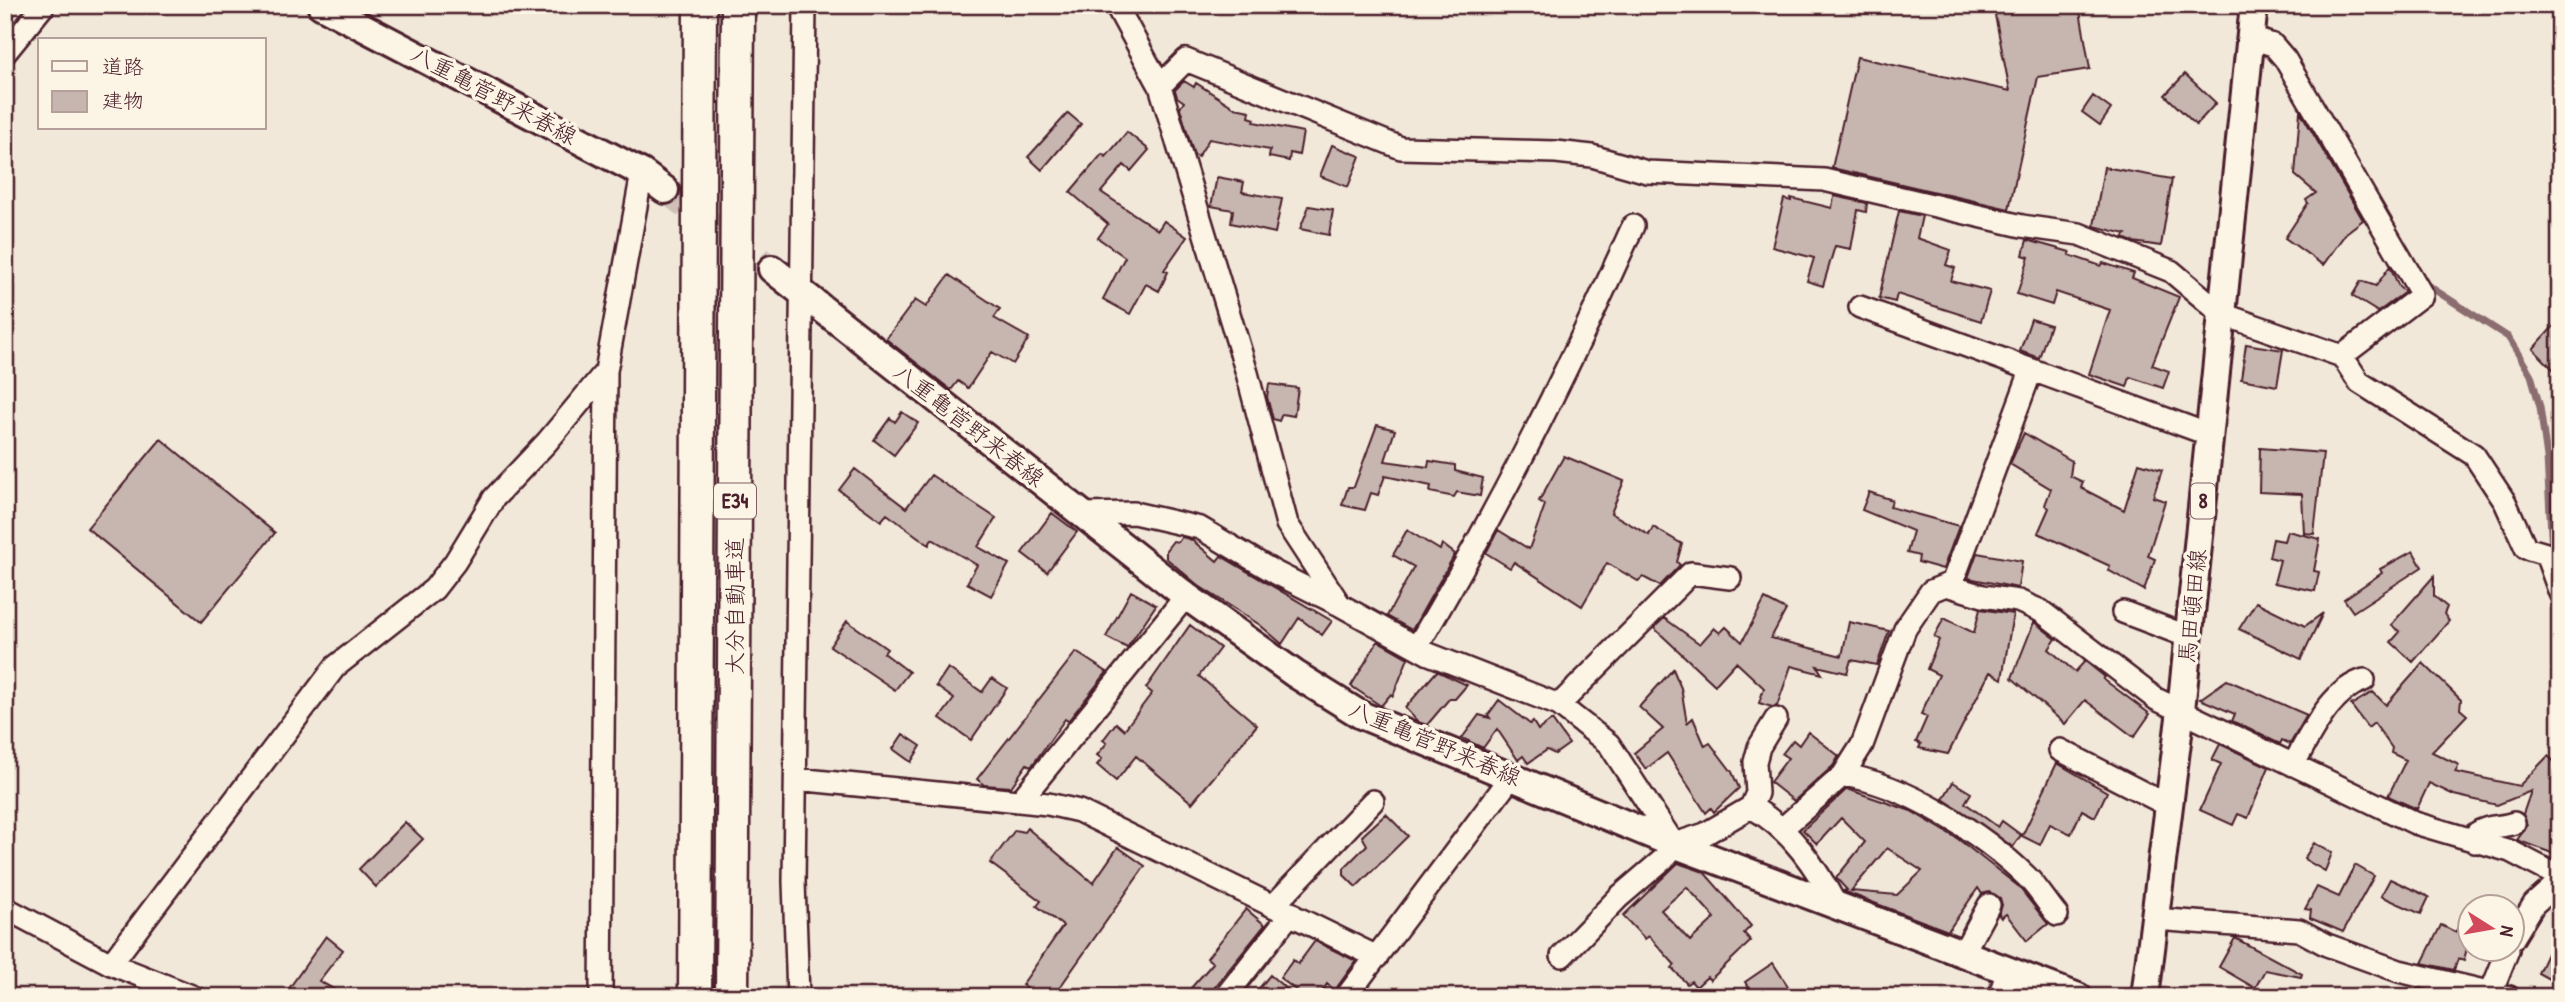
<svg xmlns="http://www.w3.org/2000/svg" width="2565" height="1002" viewBox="0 0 2565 1002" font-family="'Patrick Hand','Klee One',sans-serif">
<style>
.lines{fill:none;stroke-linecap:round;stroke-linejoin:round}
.stream{stroke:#8b6d6f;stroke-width:7}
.building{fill:#c7b6af;stroke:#4a1f2b;stroke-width:2;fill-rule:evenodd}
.major-tunnel{stroke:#d0c0b7;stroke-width:26;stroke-dasharray:26 13;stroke-linecap:butt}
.minor-casing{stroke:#4a1f2b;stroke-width:26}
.major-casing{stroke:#4a1f2b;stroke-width:32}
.highway-casing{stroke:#4a1f2b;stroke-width:37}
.minor{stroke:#fcf5e5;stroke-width:21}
.major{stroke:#fcf5e5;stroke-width:26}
.highway{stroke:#fcf5e5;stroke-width:32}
.labels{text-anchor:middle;stroke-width:7;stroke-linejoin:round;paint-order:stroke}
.shield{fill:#fcf5e5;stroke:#7f5f63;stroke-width:2}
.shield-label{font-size:21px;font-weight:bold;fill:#4a1f2b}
.street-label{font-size:23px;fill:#4a1f2b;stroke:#fcf5e5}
</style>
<rect width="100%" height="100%" fill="#f1e8da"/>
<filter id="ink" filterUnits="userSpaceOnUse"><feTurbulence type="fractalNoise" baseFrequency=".0143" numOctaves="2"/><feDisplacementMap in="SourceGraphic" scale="14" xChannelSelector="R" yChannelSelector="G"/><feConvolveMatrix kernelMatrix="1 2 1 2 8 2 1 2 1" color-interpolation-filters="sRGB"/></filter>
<g filter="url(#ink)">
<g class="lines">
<!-- stream -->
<path class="stream" d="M2424 283 2508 337 2531 375 2540 407 2547 458 2552 552"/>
</g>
<!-- building -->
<path class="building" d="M1993 5H2079L2090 69 2038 77 2009 209 1832 168 1857 57 2010 91Z
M2185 74 2216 103 2196 125 2165 95Z
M1184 81 1194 87 1196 83 1235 108 1250 111 1249 117 1255 119 1254 122 1303 132 1299 155 1290 153 1289 161 1269 157 1270 150 1209 139 1198 157 1194 155 1180 108 1184 102 1177 97 1175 90Z
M2093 96 2111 109 2100 125 2082 112Z
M2300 111 2363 220 2346 233 2323 265 2285 238 2308 203 2306 200 2316 193 2295 175Z
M1068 113 1081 124 1042 170 1028 157Z
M1127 132 1149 150 1131 171 1124 165 1101 192 1158 230 1164 221 1187 237 1164 270 1168 272 1159 291 1146 284 1130 314 1103 299 1125 257 1098 238 1108 224 1070 192 1102 154 1106 157Z
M1332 145 1360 156 1348 187 1320 176Z
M2104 167 2172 179 2161 246 2133 242 2123 238 2126 234 2094 226Z
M1217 177 1244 182 1242 192 1282 199 1275 233 1231 223 1233 210 1211 206Z
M1834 196 1867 203 1866 212 1858 210 1851 249 1835 246 1823 286 1807 281 1814 258 1772 247 1784 199 1791 201V198L1832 208Z
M1309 206 1333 210 1329 235 1300 229Z
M1899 211 1922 216 1917 238 1951 250 1946 265 1955 268 1951 281 1990 291 1981 321 1897 294 1895 302 1879 298Z
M2027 240 2070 252 2069 255 2101 266 2103 263 2134 273 2132 278 2179 297 2152 365 2169 371 2163 388 2130 377 2127 387 2089 374 2110 310 2056 292 2052 305 2017 294 2029 257 2023 255Z
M2390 266 2399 287 2405 292 2378 312 2352 296 2361 281 2376 286Z
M949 275 1000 309 994 318 1029 338 1013 364 992 352 968 388 958 381 951 390 886 339 915 300 926 307Z
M2031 319 2050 325 2039 358 2020 351Z
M2560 319V376L2533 349Z
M2246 344 2283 350 2277 386 2241 379Z
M1269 384 1298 388 1294 416 1282 414 1279 421 1273 419 1267 397Z
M902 412 918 423 894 455 874 440 890 418 895 422Z
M1377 425 1395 430 1385 461 1428 467 1429 461 1455 465V471L1483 478 1480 496 1457 492 1454 497 1430 492 1431 486 1385 476 1378 495 1371 493 1365 510 1342 505 1348 487H1354Z
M2024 433 2072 461 2070 476 2083 482 2081 488 2124 510 2139 463 2162 470 2153 497 2165 501 2148 556 2155 559 2144 590 2108 570 2110 566 2038 533 2049 508 2045 505 2051 489 2010 464Z
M161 439 275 533 201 622 87 528Z
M2260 448 2323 453 2314 534 2304 533 2302 494 2259 492Z
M1564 456 1624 481 1611 513 1649 535 1653 527 1682 544 1677 562 1680 565 1660 586 1643 577 1638 581 1607 563 1582 606 1514 562 1510 568 1486 553 1498 530 1529 549 1545 505 1539 501Z
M855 469 906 508 931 475 996 518 978 547 1009 564 991 596 967 583 977 565 932 539 929 545 887 514 881 521 839 490Z
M1869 492 1892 500 1890 507 1959 526 1943 569 1918 562 1919 556 1907 553 1913 531 1862 510Z
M1052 513 1077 532 1047 572 1022 553Z
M1407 530 1440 550 1442 544 1455 554 1412 630 1387 616 1414 567 1393 555Z
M2287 531 2320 539 2314 571 2319 572 2315 591 2274 583 2280 560 2269 557 2273 539 2284 541Z
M1182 537 1192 540 1217 561 1221 556 1332 621 1322 635 1299 618 1282 644 1260 625 1199 586 1166 558V550L1173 541 1178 542Z
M2413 551 2422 567 2353 612 2344 599 2382 573 2380 569Z
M1977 553 2022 561 2018 588 1968 578Z
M2434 576V596L2447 607 2444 614 2449 621 2413 662 2391 642 2400 632 2391 625Z
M1131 591 1156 605 1127 648 1106 637Z
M1765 599 1786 610 1771 638 1842 656 1849 622 1889 631 1877 665 1851 660 1847 673 1817 666 1822 674 1791 666 1777 706 1772 707 1759 703 1764 688 1736 662 1715 685 1654 628 1664 618 1700 644 1714 628 1720 633 1726 627 1742 642Z
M2256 602 2305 626 2323 613 2301 659 2239 629Z
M1980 609 2013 614 2002 679 1990 672 1948 754 1919 748 1921 744 1916 742 1927 717 1921 714 1939 675 1927 669 1939 640 1934 637 1944 618 1974 633Z
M847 621 887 649 884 653 909 672 895 690 830 646Z
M2034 622 2056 639 2049 649 2075 672 2085 661 2105 677 2103 679 2150 714 2134 737 2085 700 2065 724 2012 678Z
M1190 625 1220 648 1199 676 1257 725 1192 803 1136 756 1116 781 1097 765 1102 759 1097 755 1107 743 1103 740 1116 723 1124 730 1152 693 1146 688Z
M1378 641 1408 658 1393 696 1391 694 1381 706 1351 686Z
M1076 652 1107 672 1068 721 1065 719 1031 767 1027 764 1011 787 984 785 977 779Z
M2423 663 2461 700 2460 709 2467 715 2432 752 2459 765 2455 772 2519 786 2548 756 2560 767V856L2517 840 2527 826 2523 814 2531 791 2497 805 2454 795 2429 783 2417 809 2388 796 2406 760 2391 753 2392 748 2374 723 2368 728 2351 705 2373 692 2386 705Z
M948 668 982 692 992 678 1007 688 971 740 940 718 954 699 936 686Z
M1673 669 1681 688 1687 723 1693 718 1705 746 1710 743 1732 772 1739 788 1714 812 1711 808 1706 813 1667 753 1646 769 1634 753 1663 729 1639 707Z
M1437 671 1467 685 1455 699H1449L1427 725 1418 722 1405 708Z
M2227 680 2307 715 2290 744 2282 740 2280 744 2232 721 2235 714 2200 699Z
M1499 700 1530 724 1533 722 1538 730 1552 720 1569 744 1555 754 1547 750 1528 763 1523 756 1518 760 1497 729 1483 748 1462 738 1479 715 1490 718 1488 715Z
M1808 732 1839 756 1833 766 1794 801 1770 782 1788 758 1782 754 1793 740 1799 745Z
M903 734 921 746 911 762 893 749Z
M2220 744 2269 767 2248 818 2238 814 2233 825 2200 810 2221 764 2212 760Z
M2057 763 2107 792 2095 817 2082 810 2071 834 2050 824 2040 845 2022 836Z
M1953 782 1971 793 1965 803 1998 827 2002 821 2021 835 2013 847 1943 799Z
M1847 789 1911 811 1958 839 2018 886 2048 924 2027 941 2006 914 2001 918 1999 915 2002 905 2000 898 1989 892 1982 894 1978 888 1948 931 1843 891 1847 890 1836 878 1865 842 1841 818 1817 844 1803 830ZM1887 848 1922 871 1897 895 1851 891Z
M1386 814 1408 836 1356 887 1344 875V868L1367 845 1362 836Z
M405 822 423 839 376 887 359 869Z
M1027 828 1093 883 1118 847 1145 866 1053 997H1038L1022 985 1063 926 1037 906 1041 901 990 863 1015 830 1024 832Z
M2314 843 2332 853 2325 871 2304 859Z
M1678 863 1704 872 1751 926 1744 933 1751 941 1710 980 1707 977 1696 987 1691 981 1687 984 1672 968 1675 965 1649 936 1645 939 1623 916ZM1687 887 1715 918 1690 941 1661 910Z
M2355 865 2374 876 2343 932 2310 918 2311 910 2305 909 2317 887 2339 897Z
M2390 879 2429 897 2421 914 2381 896Z
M1246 909 1265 925 1207 997H1183L1213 963 1207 958Z
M2441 925 2455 932 2460 926 2470 934 2464 961 2458 959 2454 970 2422 963Z
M2560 926V985L2538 973Z
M326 936 343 950 319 981 348 997H283Z
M2235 938 2302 974 2301 977 2265 970 2255 988 2219 967Z
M1315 941 1356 961 1335 990 1327 984 1318 997H1305L1280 978 1293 960 1298 964Z
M1773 963 1795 997H1755L1745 982Z
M1270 975 1296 997H1252Z"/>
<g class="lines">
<!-- major-tunnel -->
<path class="major-tunnel" d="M665 190 772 269"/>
<!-- minor casing -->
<g class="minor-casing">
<path id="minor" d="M1116 5 1160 86 1247 373 1287 524 1340 605 1429 654 1559 705 1609 744 1674 844
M2251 38 2273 45 2285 59 2422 295 2342 356
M5 53 44 5
M1160 86 1186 60 1401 148 1556 152 1592 156 1647 172 1824 180 2022 226 2079 234 2171 271 2222 314 2342 356 2359 382 2474 455 2505 502 2526 548 2546 554 2560 593
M1860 307 2210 435
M1082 514 1134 513 1200 528 1276 573 1338 604
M1951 586 2031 371
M2123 612 2189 637
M1417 647C1498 511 1568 371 1633 226
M1559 705 1691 573 1730 578
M2060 750 2169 806
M2293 765C2310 736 2330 690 2364 680
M1843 775C1905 784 1982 833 2027 877 2038 888 2047 903 2057 915
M796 779 1048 804 1079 811 1377 957
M1020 801 1186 596
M1751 807C1791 829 1816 867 1837 907
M1783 828 1843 775 1862 745 1905 629 1931 591 1946 585 1983 596 2018 601 2041 611 2156 699 2415 823 2510 851 2560 877
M2475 842 2477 833C2488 825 2501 828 2514 823
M1275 904 1373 801
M5 908 111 964 194 997
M2155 919 2299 930 2327 945 2399 971 2509 997
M2512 940 2534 904 2560 881
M1962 955 1989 905
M1562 956 1619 897 1667 856 1674 844 1705 834 1751 807 1757 793 1755 762 1759 747 1776 719
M111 964 335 667 434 589 455 562 494 498 547 442 606 371
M601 997 606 371 642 173
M798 997 794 882 805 5
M1225 997 1291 913
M1346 997 1512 776
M1999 997 2008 971
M2489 997 2508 950"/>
</g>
<!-- major casing -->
<g class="major-casing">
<path id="major" d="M321 5 642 173 665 190
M772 269 1186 596 1295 674 1361 715 1674 844 2078 997
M2145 997 2181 710 2254 5"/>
</g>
<!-- highway casing -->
<g class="highway-casing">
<path id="highway" d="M695 997 700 5
M732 997 738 5"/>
</g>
<!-- minor -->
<use href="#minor" class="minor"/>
<!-- major -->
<use href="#major" class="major"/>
<!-- highway -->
<use href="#highway" class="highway"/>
</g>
</g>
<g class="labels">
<!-- shield labels -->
<g class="shield">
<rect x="714" y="483.5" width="42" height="35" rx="5"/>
<rect x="2191" y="483.5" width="24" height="35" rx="5"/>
</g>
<g class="shield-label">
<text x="735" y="508">E34</text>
<text x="2203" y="508">8</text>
</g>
<!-- street labels -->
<g class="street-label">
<text transform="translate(494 95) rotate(28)" y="8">八重亀菅野来春線</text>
<text transform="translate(969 425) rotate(38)" y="8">八重亀菅野来春線</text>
<text transform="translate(735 606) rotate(-90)" y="8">大分自動車道</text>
<text transform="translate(2192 606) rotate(-84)" y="8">馬田頓田線</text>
<text transform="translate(1435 743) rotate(23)" y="8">八重亀菅野来春線</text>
</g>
</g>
<!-- margin -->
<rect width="2565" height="1002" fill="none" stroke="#fcf5e5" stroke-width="28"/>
<rect x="14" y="14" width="2537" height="974" fill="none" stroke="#4a1f2b" stroke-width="2.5" filter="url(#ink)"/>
<!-- legend -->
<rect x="38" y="38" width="228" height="91" fill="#fcf5e5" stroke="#b59f9b" stroke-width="2"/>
<rect x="52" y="61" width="35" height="10" fill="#fcf5e5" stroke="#b59f9b" stroke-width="2"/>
<text x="102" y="74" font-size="21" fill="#4a1f2b">道路</text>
<rect x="52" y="91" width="35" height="21" fill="#c7b6af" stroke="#b59f9b" stroke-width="2"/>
<text x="102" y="108" font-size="21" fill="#4a1f2b">建物</text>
<!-- north arrow -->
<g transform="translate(2491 928) rotate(101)"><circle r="33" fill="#fcf5e5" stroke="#b59f9b" stroke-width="2"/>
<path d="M0-5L12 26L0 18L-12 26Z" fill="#d1495b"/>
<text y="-10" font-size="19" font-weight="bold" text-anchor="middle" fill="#4a1f2b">N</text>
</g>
</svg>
